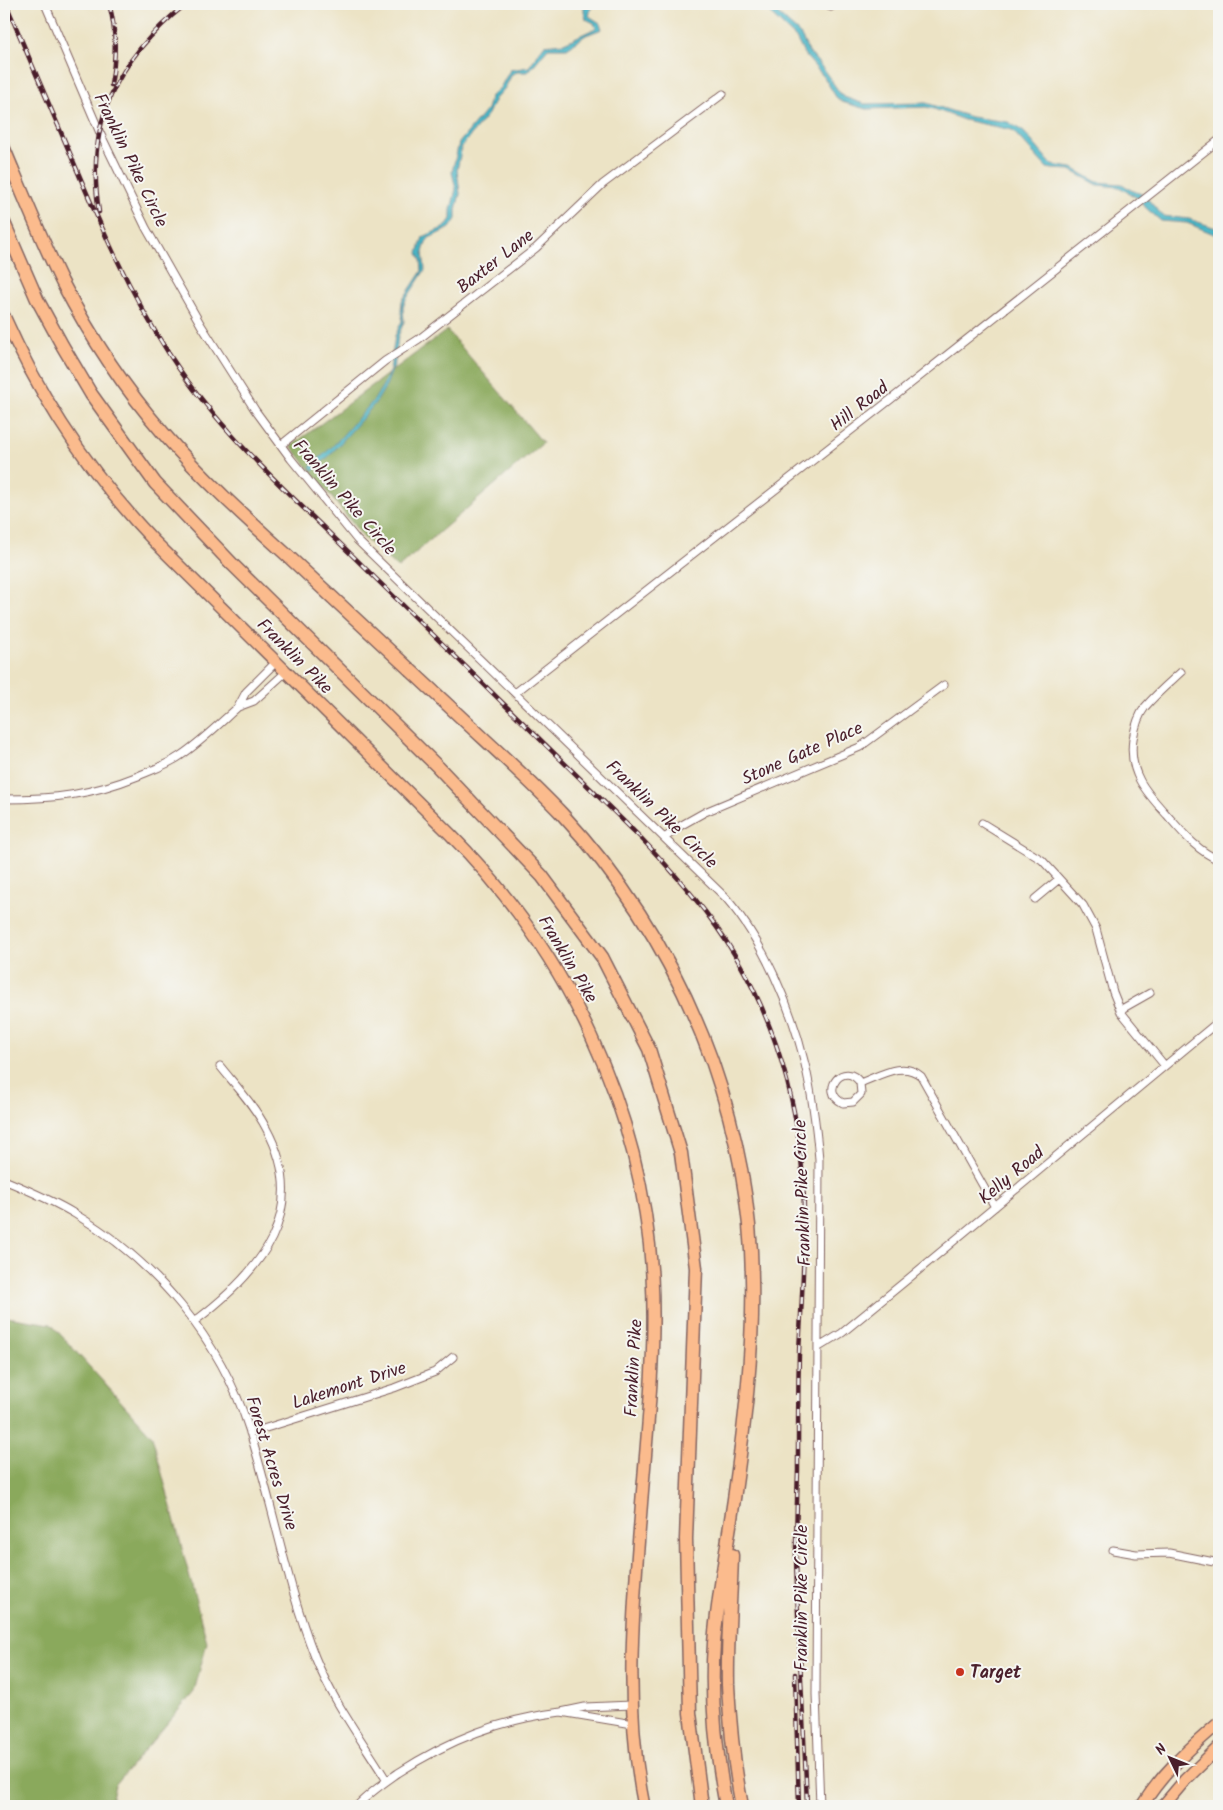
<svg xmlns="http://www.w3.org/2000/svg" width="1223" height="1810" viewBox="0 0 1223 1810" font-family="Kalam,sans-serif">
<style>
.forest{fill:#8aa95c;stroke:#6a6444}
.water{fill:#4ab6c6;stroke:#4a6a78}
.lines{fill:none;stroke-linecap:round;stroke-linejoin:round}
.minor-casing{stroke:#836461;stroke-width:9}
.primary-casing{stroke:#836461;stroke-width:14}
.motorway-casing{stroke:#836461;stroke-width:15}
.minor{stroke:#fff;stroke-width:7}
.primary{stroke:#fbbb8d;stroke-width:11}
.motorway{stroke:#fbbb8d;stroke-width:12}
.rail-casing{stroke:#4a1f2b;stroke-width:4.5}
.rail{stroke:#f6f6f2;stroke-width:2.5;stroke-dasharray:8;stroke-linecap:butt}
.poi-dot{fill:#c8321e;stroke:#f6f6f2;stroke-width:2}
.labels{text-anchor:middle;stroke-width:4;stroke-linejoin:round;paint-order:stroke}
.street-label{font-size:18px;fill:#4a1f2b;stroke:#f6f6f2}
.poi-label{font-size:18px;font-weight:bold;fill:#4a1f2b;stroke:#f6f6f2;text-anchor:start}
</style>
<rect width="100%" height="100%" fill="#f6f6f2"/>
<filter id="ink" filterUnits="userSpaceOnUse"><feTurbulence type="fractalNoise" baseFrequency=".02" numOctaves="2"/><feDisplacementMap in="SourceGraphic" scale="10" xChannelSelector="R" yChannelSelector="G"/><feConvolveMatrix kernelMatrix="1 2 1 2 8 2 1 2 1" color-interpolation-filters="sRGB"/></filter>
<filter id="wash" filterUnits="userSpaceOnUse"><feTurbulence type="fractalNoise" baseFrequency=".0096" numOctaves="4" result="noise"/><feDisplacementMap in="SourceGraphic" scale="20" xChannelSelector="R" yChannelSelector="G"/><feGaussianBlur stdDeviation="1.12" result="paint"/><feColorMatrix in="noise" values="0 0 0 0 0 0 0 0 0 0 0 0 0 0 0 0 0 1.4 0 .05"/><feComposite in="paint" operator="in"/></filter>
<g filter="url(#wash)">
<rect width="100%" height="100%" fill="#ece3c5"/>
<!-- forest -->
<path class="forest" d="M447 330 543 443 398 568 364 538 291 446Z
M4 1315 7 1317 51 1324 152 1436 207 1642 194 1692 115 1785 110 1806H4Z"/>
<!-- water -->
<path class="water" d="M584 4H592L589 16 600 23 602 29 586 35 567 48H548L528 72H517L512 74 505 88 495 99 488 114 462 146 457 170 460 194 456 209V219L450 228 429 238 426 242 423 252 425 270 405 301 403 308 404 322 398 336 395 362 386 386 377 401 362 419 330 455 313 471 310 467 333 446 374 400 383 385 390 370 395 336 402 321 401 310 402 301 422 271 421 260 418 253 423 237 445 227 451 219V210L456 189 452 172 459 143 487 109 491 96 500 88 510 70 529 67 544 45 564 43 596 28 594 23 586 19 584 12Z
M760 4H767L800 34 809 52 821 66 840 93 844 97 864 104 926 103 971 117 1008 122 1024 132 1052 165 1072 168 1097 182 1122 184 1131 190 1144 195 1163 216 1189 219 1219 229V236L1187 223 1161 221 1146 208 1139 199 1119 187 1098 185 1070 170 1052 169 1047 168 1012 130 964 120 934 109 926 107 866 109 842 102 836 97 824 77 804 54 796 38Z"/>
</g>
<g filter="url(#ink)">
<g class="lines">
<!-- minor casing -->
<g class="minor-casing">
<path id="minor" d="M45 4 100 133 146 228 201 325 255 410 291 459 357 540 726 898C746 921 761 947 774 975 803 1038 813 1090 819 1159L816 1694 820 1806
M831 7 835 4
M281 445 385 361 419 339 536 248 603 184 723 94
M276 662 246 692 238 707 254 701 286 672
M1181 672C1169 683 1156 694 1145 707 1138 716 1135 727 1133 739 1128 773 1146 792 1167 815 1182 832 1197 851 1219 860
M515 693 890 400 1219 140
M4 799C54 799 91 795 138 776 152 770 167 765 180 756 201 742 219 724 238 707
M982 823 1042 860 1083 905 1096 929 1113 992 1121 1012 1165 1066
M666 837 680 826 705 812 860 747 944 685
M1035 899 1059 879
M1120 1010 1150 993
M860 1083 861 1094 853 1102 843 1103C818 1091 845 1059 860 1083 879 1076 903 1060 921 1076L995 1207
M4 1180C28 1190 52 1200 75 1214 156 1262 220 1339 249 1429 273 1504 286 1583 315 1657 333 1702 362 1740 387 1781
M195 1321C260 1272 312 1212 266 1128 254 1105 236 1086 220 1066
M819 1347 842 1333 908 1279 1219 1021
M250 1433 394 1388 435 1372 453 1357
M1113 1550 1136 1554 1169 1553 1219 1563
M632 1705 585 1707 561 1712 633 1724
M357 1806C369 1793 384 1783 398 1773 451 1739 499 1720 561 1712"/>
</g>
<!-- primary casing -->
<g class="primary-casing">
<path id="primary" d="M4 316C41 400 91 475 155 542L450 834C567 952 642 1108 652 1275 656 1349 648 1424 642 1497 634 1601 623 1704 644 1806
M1142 1806C1162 1773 1190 1748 1219 1723
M1163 1806 1185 1780 1219 1747"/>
</g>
<!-- motorway casing -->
<g class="motorway-casing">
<path id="motorway" d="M4 149C23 194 41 239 62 282 90 336 124 388 164 434 202 478 245 517 288 556 342 606 396 657 451 708 488 743 527 777 562 814 628 885 679 970 712 1061 736 1130 751 1204 752 1278 754 1350 744 1428 734 1499 727 1547 718 1595 714 1643 710 1697 716 1753 726 1806
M4 223 37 299 62 345 91 394 155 483 233 565 438 767 542 876 602 957 649 1049 681 1153 696 1268 686 1539 690 1713 702 1806
M732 1555C731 1598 727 1641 728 1685 730 1726 734 1766 742 1806"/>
</g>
<!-- minor -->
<use href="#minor" class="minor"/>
<!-- primary -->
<use href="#primary" class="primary"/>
<!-- motorway -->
<use href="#motorway" class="motorway"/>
<!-- rail casing -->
<g class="rail-casing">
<path id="rail" d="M6 4C27 53 48 102 69 151 99 223 129 292 171 357 224 438 298 501 366 569 458 659 549 749 641 838 676 875 710 913 736 957 782 1035 804 1126 804 1216 805 1261 801 1307 799 1353 798 1392 798 1431 798 1470 797 1499 796 1528 796 1557 798 1640 804 1723 807 1806
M109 4C117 31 116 58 111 85
M99 212C85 122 116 60 186 4
M795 1674 799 1806"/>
</g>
<!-- rail -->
<use href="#rail" class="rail"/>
</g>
</g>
<!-- markers -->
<circle class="poi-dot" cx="960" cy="1672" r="5"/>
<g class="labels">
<!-- street labels -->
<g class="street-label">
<text transform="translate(131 160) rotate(64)" y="6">Franklin Pike Circle</text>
<text transform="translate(495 261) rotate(-38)" y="6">Baxter Lane</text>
<text transform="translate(859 406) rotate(-38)" y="6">Hill Road</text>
<text transform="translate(345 497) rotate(49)" y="6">Franklin Pike Circle</text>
<text transform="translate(295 656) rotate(45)" y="6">Franklin Pike</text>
<text transform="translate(802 753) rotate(-24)" y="6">Stone Gate Place</text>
<text transform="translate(662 814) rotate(44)" y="6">Franklin Pike Circle</text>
<text transform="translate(568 959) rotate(59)" y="6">Franklin Pike</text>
<text transform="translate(1011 1175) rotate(-40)" y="6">Kelly Road</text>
<text transform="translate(802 1193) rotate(-92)" y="6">Franklin Pike Circle</text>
<text transform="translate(633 1368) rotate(-87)" y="6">Franklin Pike</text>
<text transform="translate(349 1385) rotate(-18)" y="6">Lakemont Drive</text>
<text transform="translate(272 1463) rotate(73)" y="6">Forest Acres Drive</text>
<text transform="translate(801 1598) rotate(-90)" y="6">Franklin Pike Circle</text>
</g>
<!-- poi labels -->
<g class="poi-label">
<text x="970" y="1678">Target</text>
</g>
</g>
<!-- margin -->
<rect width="1223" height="1810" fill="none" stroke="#f6f6f2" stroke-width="20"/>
<!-- north arrow -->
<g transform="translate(1170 1758) rotate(313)" stroke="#f6f6f2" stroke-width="4" paint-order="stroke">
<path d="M0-4L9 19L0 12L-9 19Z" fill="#4a1f2b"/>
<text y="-8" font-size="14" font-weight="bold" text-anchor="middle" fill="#4a1f2b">N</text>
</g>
</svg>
